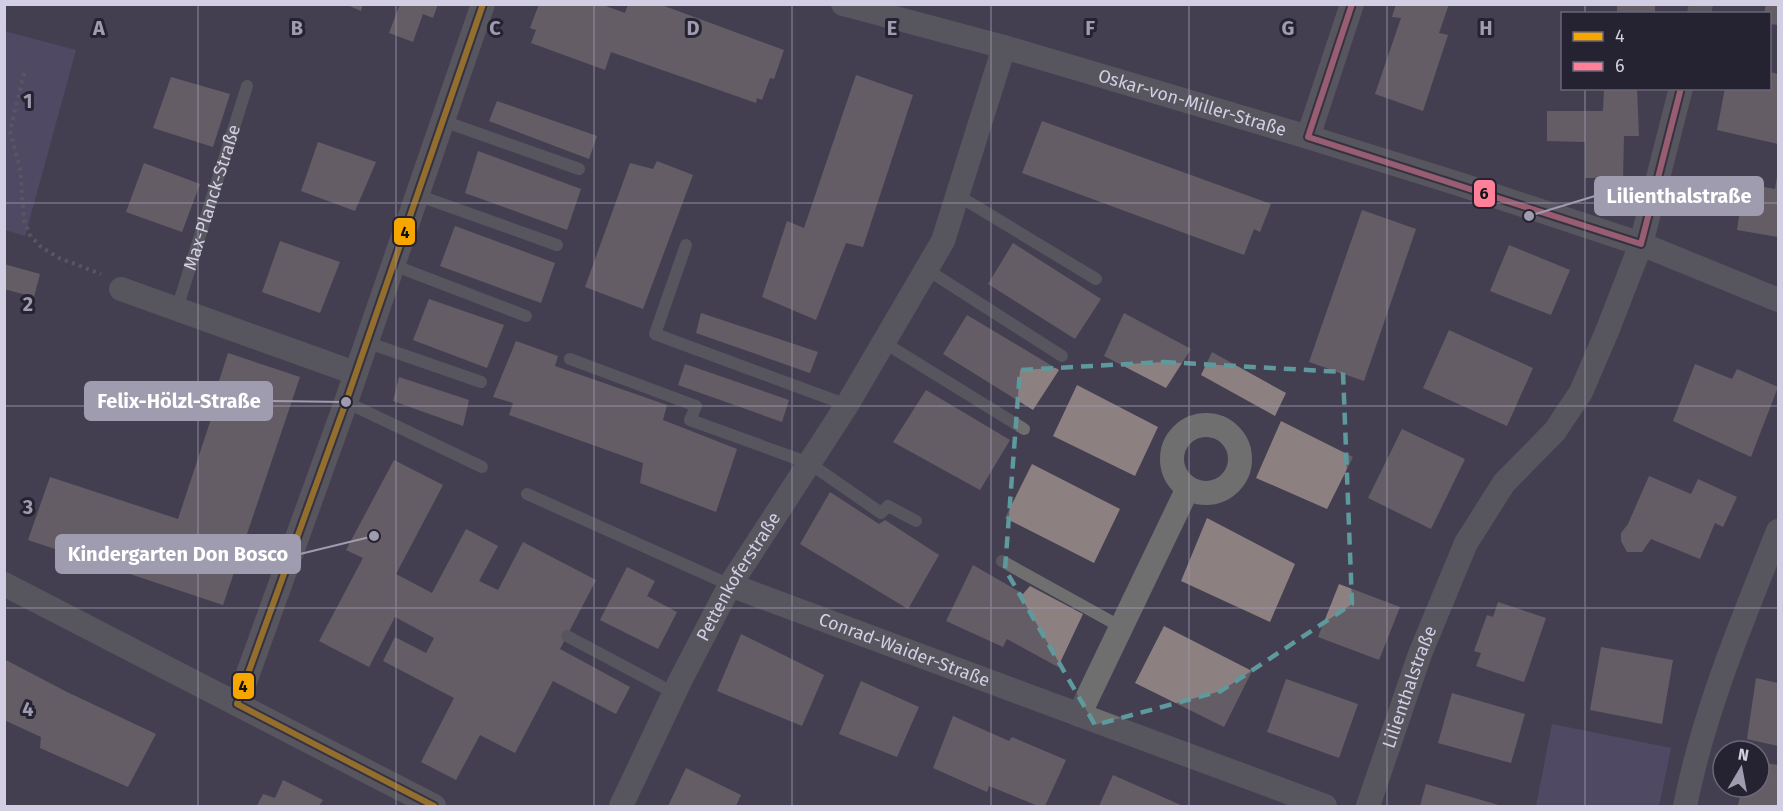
<svg xmlns="http://www.w3.org/2000/svg" width="1783" height="811" viewBox="0 0 1783 811" font-family="'Fira Sans',sans-serif">
<style>
.green{fill:#5f557c}
.building{fill:#8d8081}
.lines{fill:none;stroke-linecap:round;stroke-linejoin:round}
.path{stroke:#737276;stroke-width:4;stroke-dasharray:3 4.5;stroke-linecap:butt}
.lane{stroke:#706f70;stroke-width:12}
.street{stroke:#706f70;stroke-width:24}
.bus-1-casing{stroke:#252231;stroke-width:10}
.bus-2-casing{stroke:#252231;stroke-width:10}
.bus-1{stroke:#f7a600;stroke-width:6}
.bus-2{stroke:#ff8098;stroke-width:6}
.marked{fill:none;stroke:#5d999d;stroke-width:4.5;stroke-dasharray:12 8;stroke-linejoin:round}
.grid{fill:none;stroke:#a09cb0;stroke-width:1.5;stroke-opacity:0.55}
.labels{text-anchor:middle;stroke-width:6;stroke-linejoin:round;paint-order:stroke}
.street-label{font-size:18px;fill:#d2cee3;stroke:#252231}
.grid-label{font-size:20px;text-anchor:middle;font-weight:bold;fill:#a09cb0;stroke:#252231;stroke-width:6;stroke-linejoin:round;paint-order:stroke}
.leader{fill:none;stroke:#a09cb0;stroke-width:2}
.callout-dot{fill:#a09cb0;stroke:#252231;stroke-width:2}
.callout{fill:#a09cb0;stroke:#a09cb0;stroke-width:2}
.callout-label{font-size:20px;text-anchor:middle;font-weight:bold;fill:#fff}
.line-badge{stroke:#252231;stroke-width:2}
.pale-badge-label{font-size:16px;text-anchor:middle;font-weight:bold;fill:#111}
</style>
<rect width="100%" height="100%" fill="#433f51"/>
<!-- green -->
<path class="green" d="M4 31 76 50 25 236 5 230Z
M1552 724 1671 748 1659 806H1536Z"/>
<!-- building -->
<path class="building" d="M345 4H363L361 11Z
M400 4H438L433 18 423 14 413 42 389 33Z
M539 4H600L625 13 628 4H659L784 50 774 79 770 78 762 100 757 98 756 103 611 52 605 70 531 43 536 30 530 28Z
M1396 4H1449L1439 33 1448 35 1423 111 1375 94 1401 18 1392 17Z
M1617 4H1655V14H1617Z
M1766 4H1778V25L1770 24V14H1764Z
M1770 72 1778 74V144L1717 130 1725 88H1770Z
M856 75 913 95 863 247 846 243 816 320 762 297 787 221 804 228Z
M171 77 230 94 213 147 153 128Z
M1604 88H1637L1639 136H1624L1623 178H1585V142L1547 141V111H1603Z
M497 101 597 136 589 159 489 121Z
M1042 121 1271 204 1260 232 1254 229 1244 255 1022 173Z
M318 142 376 162 355 211 301 191Z
M478 151 581 189 567 230 465 193Z
M657 161 693 175 643 309 585 287 630 163 653 169Z
M144 163 200 184 182 232 126 212Z
M1777 177 1778 237 1737 230 1744 183 1775 189Z
M1362 210 1416 229 1364 381 1309 362Z
M455 226 555 263 541 303 440 266Z
M280 241 340 262 320 313 262 292Z
M1013 243 1101 299 1075 339 988 284Z
M1509 245 1570 270 1551 315 1490 291Z
M4 264 40 274 34 297 4 289Z
M429 299 504 325 487 368 413 340Z
M701 313 818 352 810 373 696 333Z
M1124 313 1191 349 1166 388 1104 356Z
M967 315 1059 370 1033 410 943 354Z
M1449 330 1533 368 1507 426 1423 388Z
M516 341 558 356 555 366 667 405 663 420 737 449 716 512 640 483 643 463 509 415 513 403 493 397Z
M1212 352 1286 393 1275 416 1201 375Z
M228 353 300 377 223 605 28 540 50 477 178 519 211 419 207 418Z
M685 364 789 400 782 422 678 385Z
M1695 364 1732 379 1737 369 1778 387 1751 457 1673 421Z
M399 377 469 400 463 426 393 401Z
M1077 385 1158 427 1135 476 1053 436Z
M926 390 1010 440 980 490 893 442Z
M1281 421 1353 457 1327 509 1256 478Z
M1402 429 1465 459 1431 529 1368 498Z
M394 460 443 485 396 574 432 593 466 529 498 546 479 581 498 590 523 542 596 580 560 649 630 687 616 714 553 681 515 753 480 735 456 780 421 762 454 698 383 661 395 637 426 653 434 638 395 617 369 667 319 641 363 558 346 550Z
M1032 464 1120 509 1094 563 1005 518Z
M1649 476 1691 494 1698 479 1737 497 1723 527 1715 523 1700 559 1651 539 1642 552H1627L1621 541V533L1628 524Z
M830 492 879 524 885 520 939 555 908 609 800 544Z
M1207 518 1295 564 1270 622 1181 581Z
M973 565 1023 594 1030 586 1083 614 1058 667 1007 639 1003 647 946 621Z
M627 567 655 581 647 596 677 612 658 649 600 620Z
M1339 584 1400 607 1379 660 1318 637Z
M1498 602 1546 618 1524 682 1476 666 1481 653 1474 651 1487 615 1493 617Z
M1164 626 1252 671 1224 727 1135 683Z
M741 634 824 675 802 726 717 691Z
M1601 647 1673 660 1662 724 1590 710Z
M4 659 67 692 156 734 128 787 40 748 41 737 4 720Z
M1756 678 1778 683V746L1747 739Z
M1286 679 1358 704 1339 758 1267 732Z
M861 681 919 707 897 757 839 734Z
M1452 693 1525 714 1511 763 1438 743Z
M953 716 1009 741 1012 737 1066 760 1045 806H1038L989 786 987 792 933 768Z
M1759 762 1778 765V806H1738L1742 787H1759Z
M686 768 741 795 736 806H668Z
M1113 775 1183 806H1099Z
M283 780 323 800 319 806H257L263 794 275 798Z
M1426 784 1502 806H1420Z"/>
<g class="lines">
<!-- path -->
<path class="path" d="M24 73 10 131 20 168 24 220 30 235 41 247 59 258 101 274"/>
<!-- lane -->
<g class="lane">
<path d="M443 121 579 169"/>
<path d="M417 195 557 245"/>
<path d="M957 195 1096 279"/>
<path d="M686 245 655 334 847 405"/>
<path d="M393 265 526 316"/>
<path d="M926 269 1062 356"/>
<path id="s1" d="M177 309 247 86"/>
<path d="M366 342 481 382"/>
<path d="M883 342 1024 429"/>
<path d="M570 359 696 406 690 420 809 463 881 513 888 506 916 521"/>
<path d="M346 402 482 467"/>
<path d="M527 494 730 585"/>
<path d="M1002 561 1121 627"/>
<path d="M567 636 674 693"/>
</g>
<!-- street -->
<g class="street">
<path id="s2" d="M843 4 1004 47 1308 137 1459 184 1641 244 1778 300"/>
<path d="M1699 14 1701 4"/>
<path d="M1308 137 1352 4"/>
<path d="M121 289 355 373"/>
<circle cx="1206" cy="459" r="34"/>
<path d="M4 584 434 806"/>
<path id="s3" d="M730 585 1325 806"/>
<path d="M237 704 346 402 483 4"/>
<path d="M1079 715 1188 488"/>
<path id="s4" d="M621 806 681 679 730 585 847 405 943 241 1004 47"/>
<path id="s5" d="M1368 806 1420 654 1466 543 1504 483 1555 431 1581 392 1608 329 1641 244 1681 88"/>
<path d="M1685 806C1704 711 1742 621 1778 531"/>
</g>
<!-- bus-1 casing -->
<g class="bus-1-casing">
<path id="bus-1" d="M434 806 237 704 346 402 483 4"/>
</g>
<!-- bus-2 casing -->
<g class="bus-2-casing">
<path id="bus-2" d="M1352 4 1308 137 1641 244 1681 88"/>
</g>
<!-- bus-1 -->
<use href="#bus-1" class="bus-1"/>
<!-- bus-2 -->
<use href="#bus-2" class="bus-2"/>
</g>
<!-- marked area -->
<path d="M0 0H1783V811H0ZM1164 362 1343 372 1352 604 1221 691 1095 725 1005 569 1020 370Z" fill="#433f51" fill-opacity=".55" fill-rule="evenodd"/>
<path class="marked" d="M1164 362 1343 372 1352 604 1221 691 1095 725 1005 569 1020 370Z"/>
<!-- grid -->
<path class="grid" d="M198 4V806M396 4V806M594 4V806M792 4V806M991 4V806M1189 4V806M1387 4V806M1585 4V14M1585 88V806M4 203H1778M4 406H1778M4 608H1778"/>
<g class="labels">
<!-- street labels -->
<g class="street-label">
<text dy="6" stroke="none"><textPath href="#s2" startOffset="363">Oskar-von-Miller-Straße</textPath></text>
<text dy="6" stroke="none"><textPath href="#s1" startOffset="117">Max-Planck-Straße</textPath></text>
<text dy="6" stroke="none"><textPath href="#s4" startOffset="258">Pettenkoferstraße</textPath></text>
<text dy="6" stroke="none"><textPath href="#s3" startOffset="186">Conrad-Waider-Straße</textPath></text>
<text dy="6" stroke="none"><textPath href="#s5" startOffset="126">Lilienthalstraße</textPath></text>
</g>
</g>
<g class="grid-label">
<text x="99" y="35">A</text>
<text x="297" y="35">B</text>
<text x="495" y="35">C</text>
<text x="693" y="35">D</text>
<text x="892" y="35">E</text>
<text x="1090" y="35">F</text>
<text x="1288" y="35">G</text>
<text x="1486" y="35">H</text>
<text x="28" y="108">1</text>
<text x="28" y="311">2</text>
<text x="28" y="514">3</text>
<text x="28" y="716">4</text>
</g>
<!-- callouts -->
<path class="leader" d="M1529 216L1595 196M346 402L272 401M374 536L300 554"/>
<g class="callout-dot">
<circle cx="1529" cy="216" r="6"/>
<circle cx="346" cy="402" r="6"/>
<circle cx="374" cy="536" r="6"/>
</g>
<g class="callout">
<rect x="1595" y="177" width="168" height="38" rx="6"/>
<rect x="85" y="382" width="187" height="38" rx="6"/>
<rect x="56" y="535" width="244" height="38" rx="6"/>
</g>
<g class="callout-label">
<text x="1679" y="203">Lilienthalstraße</text>
<text x="179" y="408">Felix-Hölzl-Straße</text>
<text x="178" y="561">Kindergarten Don Bosco</text>
</g>
<g class="line-badge">
<rect x="1473" y="179" width="23" height="29" rx="6" fill="#ff8098"/>
<rect x="393" y="217" width="23" height="29" rx="6" fill="#f7a600"/>
<rect x="232" y="672" width="23" height="28" rx="6" fill="#f7a600"/>
</g>
<g class="pale-badge-label">
<text x="1484" y="199">6</text>
<text x="405" y="238">4</text>
<text x="243" y="692">4</text>
</g>
<!-- border -->
<rect width="1783" height="811" fill="none" stroke="#d2cee3" stroke-width="12"/>
<!-- legend -->
<rect x="1561" y="12" width="210" height="78" fill="#252231" stroke="#6a6778" stroke-width="1.5"/>
<rect x="1573" y="32" width="30" height="9" fill="#f7a600" stroke="#6a6778" stroke-width="1.5"/>
<text x="1615" y="42" font-size="18" fill="#d2cee3">4</text>
<rect x="1573" y="62" width="30" height="9" fill="#ff8098" stroke="#6a6778" stroke-width="1.5"/>
<text x="1615" y="72" font-size="18" fill="#d2cee3">6</text>
<!-- north arrow -->
<g transform="translate(1741 769) rotate(10)"><circle r="28" fill="#252231" stroke="#6a6778" stroke-width="1.5"/>
<path d="M0-4.5L10 22L0 15L-10 22Z" fill="#a09cb0"/>
<text y="-9" font-size="16" font-weight="bold" text-anchor="middle" fill="#d2cee3">N</text>
</g>
</svg>
